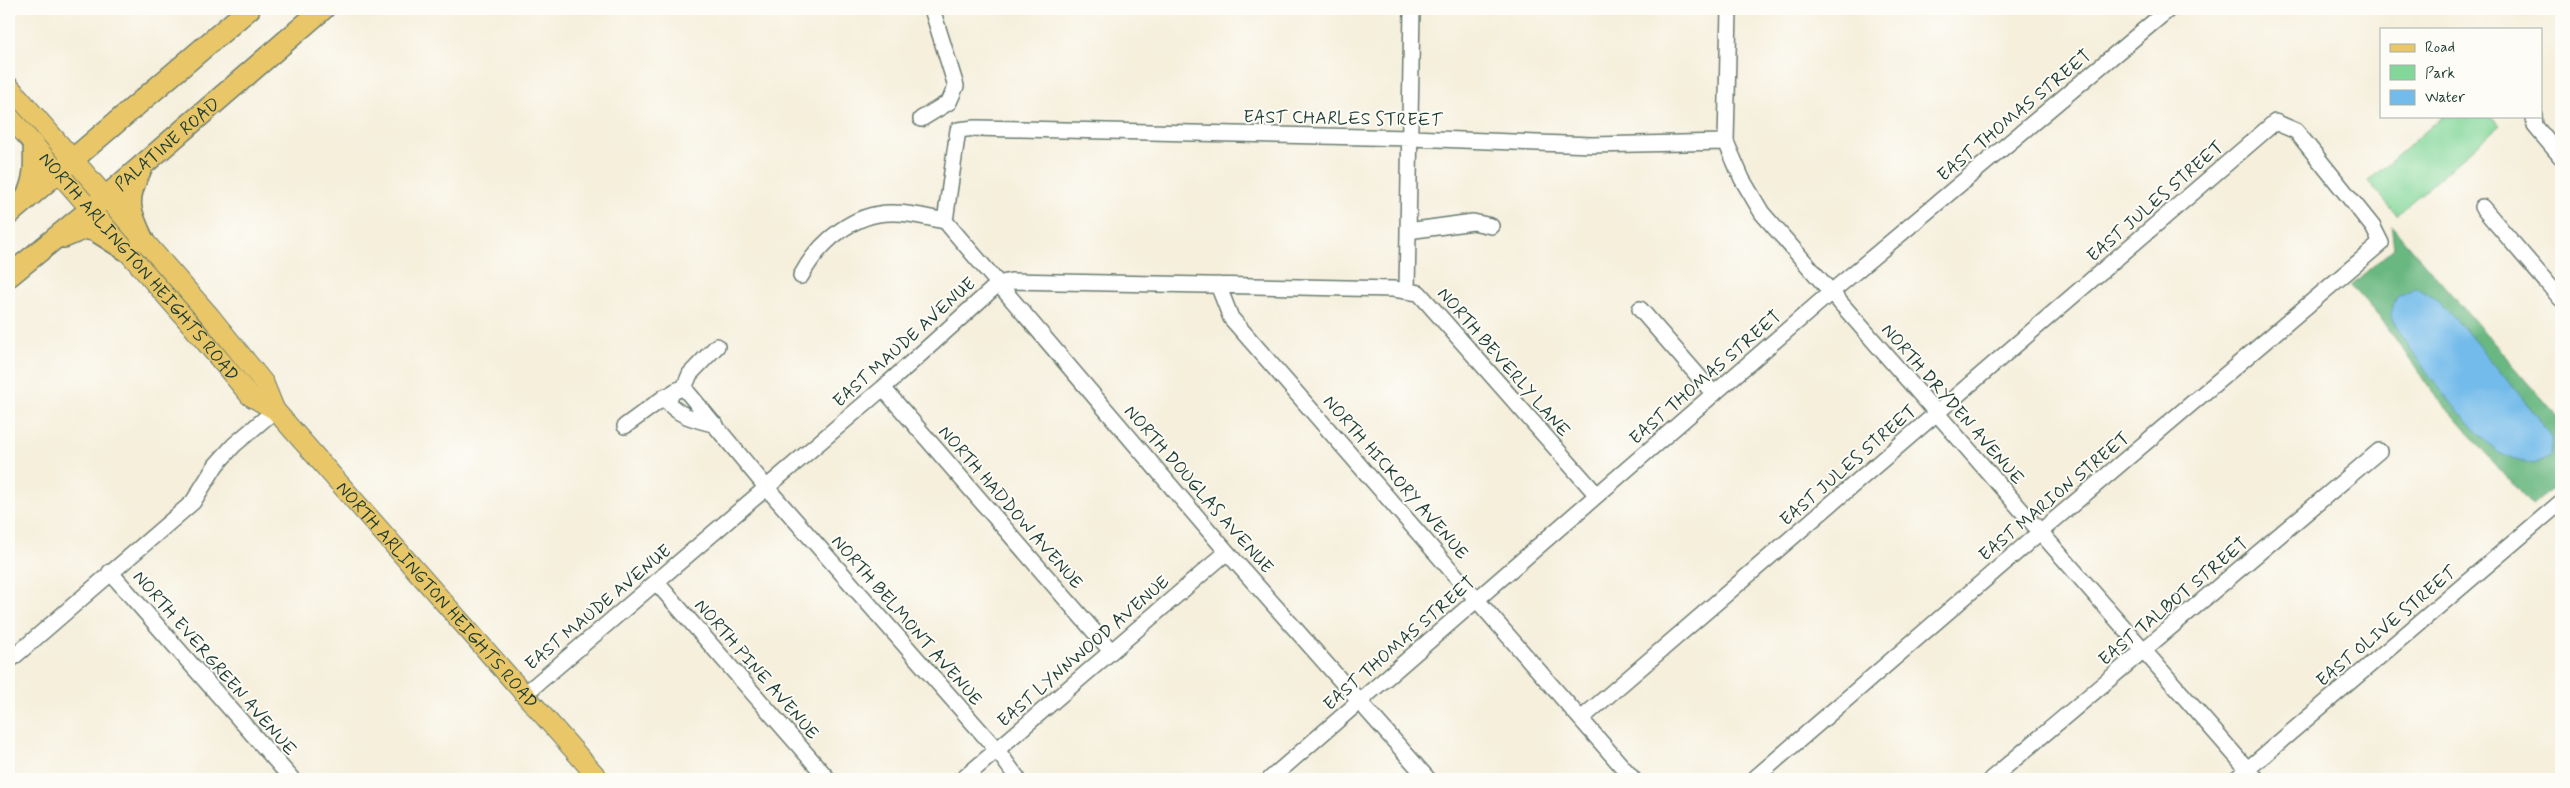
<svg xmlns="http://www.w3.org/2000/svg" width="2570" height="788" viewBox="0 0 2570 788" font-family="Mynerve,sans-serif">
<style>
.green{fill:#83d799;stroke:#518a66}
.forest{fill:#6ab881;stroke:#447a5a}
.water{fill:#73bbea;stroke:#497c8f}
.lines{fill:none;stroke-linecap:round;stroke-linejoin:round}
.minor-casing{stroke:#6a7b6f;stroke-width:18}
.major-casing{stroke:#6a7b6f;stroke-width:21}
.highway-casing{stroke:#6a7b6f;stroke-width:24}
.minor{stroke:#fff;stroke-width:15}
.major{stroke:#e9c769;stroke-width:19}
.highway{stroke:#e9c769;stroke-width:21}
.labels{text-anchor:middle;stroke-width:4;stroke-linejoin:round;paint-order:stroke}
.street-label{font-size:18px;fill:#1f3d34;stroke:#fdfcf7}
</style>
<rect width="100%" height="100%" fill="#fdfcf7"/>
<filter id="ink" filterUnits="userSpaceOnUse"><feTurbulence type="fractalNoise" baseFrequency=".02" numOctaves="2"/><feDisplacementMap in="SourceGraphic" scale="10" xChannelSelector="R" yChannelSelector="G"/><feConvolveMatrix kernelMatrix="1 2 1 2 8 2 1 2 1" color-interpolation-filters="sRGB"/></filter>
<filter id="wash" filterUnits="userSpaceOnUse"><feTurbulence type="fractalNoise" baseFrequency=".0096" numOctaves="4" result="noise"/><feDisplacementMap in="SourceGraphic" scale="20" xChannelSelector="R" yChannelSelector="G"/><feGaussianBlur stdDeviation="1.12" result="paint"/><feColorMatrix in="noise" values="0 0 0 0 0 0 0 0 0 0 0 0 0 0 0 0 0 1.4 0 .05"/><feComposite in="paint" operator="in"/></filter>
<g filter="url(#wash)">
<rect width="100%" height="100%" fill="#f5efdc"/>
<!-- green -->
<path class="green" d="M2443 116H2492L2500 125 2397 215 2368 181Z"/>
<!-- forest -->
<path class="forest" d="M2391 225 2561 420V481L2532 506 2432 392 2386 325 2351 285 2394 248Z"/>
<!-- water -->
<path class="water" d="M2416 287 2434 298 2462 326 2538 417 2551 438 2552 455 2535 464C2525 462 2514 461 2505 456 2481 445 2398 341 2392 315 2391 309 2395 302 2397 297Z"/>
</g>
<g filter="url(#ink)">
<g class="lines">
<!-- minor casing -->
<g class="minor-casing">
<path id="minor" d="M1729 9 1726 142 1742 179 1762 213 2256 779
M2534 116 2535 126 2561 157
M921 119 949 102 956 86 932 9
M2482 207 2561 299
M945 221 958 130 975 128 1411 138 1592 145 1726 142
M945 221 1227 552 1428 779
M1408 231 1473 222 1491 226
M801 276C819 242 855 211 895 213 912 213 929 218 945 221
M1218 285 1231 318 1633 779
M1407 290 1412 9
M1640 309 1714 394
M684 388 690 374 717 346
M883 388 1111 651
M716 425C699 420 679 417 668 402 671 392 675 390 684 388L766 487 997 750 1018 779
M625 426 666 396 670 398
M110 572 292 779
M657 583 828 779
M9 661 193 502 216 465 234 445 275 410
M525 694 883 388 998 284 1011 281 1393 289 1419 293 1597 495
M1581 719 2275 122 2296 131 2373 227 2381 243 2040 532 1754 779
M963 779 1227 552
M1270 779 1830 293 2169 9
M1991 779 2379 451
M2236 779 2561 502"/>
</g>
<!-- major casing -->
<g class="major-casing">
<g id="major">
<path d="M9 86 210 316 264 383 275 410"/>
<path id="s1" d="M9 116 186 319 250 396 275 410 599 779"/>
</g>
</g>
<!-- highway casing -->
<g class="highway-casing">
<g id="highway">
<path d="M140 171C124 202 130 211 143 240"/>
<path d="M26 198C35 180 35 166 34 145"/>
<path d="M9 214 249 9"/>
<path d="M64 237 85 228 96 231 126 250"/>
<path id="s2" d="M9 276 107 196 323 9"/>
</g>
</g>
<!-- minor -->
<use href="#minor" class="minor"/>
<!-- major -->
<use href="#major" class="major"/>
<!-- highway -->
<use href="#highway" class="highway"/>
</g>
</g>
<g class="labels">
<!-- street labels -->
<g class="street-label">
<text transform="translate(2014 115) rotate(-40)" y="6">EAST THOMAS STREET</text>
<text transform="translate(1343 118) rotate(1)" y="6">EAST CHARLES STREET</text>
<text dy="6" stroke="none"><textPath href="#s2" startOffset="206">PALATINE ROAD</textPath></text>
<text transform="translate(2155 201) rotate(-41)" y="6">EAST JULES STREET</text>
<text dy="6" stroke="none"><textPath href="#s1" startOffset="199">NORTH ARLINGTON HEIGHTS ROAD</textPath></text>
<text transform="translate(904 342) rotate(-42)" y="6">EAST MAUDE AVENUE</text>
<text transform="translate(1504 362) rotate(49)" y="6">NORTH BEVERLY LANE</text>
<text transform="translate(1705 377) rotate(-41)" y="6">EAST THOMAS STREET</text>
<text transform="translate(1953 404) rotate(49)" y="6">NORTH DRYDEN AVENUE</text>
<text transform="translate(1848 465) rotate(-41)" y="6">EAST JULES STREET</text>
<text transform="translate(1396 477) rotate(49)" y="6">NORTH HICKORY AVENUE</text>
<text transform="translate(1199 489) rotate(49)" y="6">NORTH DOUGLAS AVENUE</text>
<text transform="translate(2054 496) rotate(-40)" y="6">EAST MARION STREET</text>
<text transform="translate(1011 507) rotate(49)" y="6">NORTH HADDOW AVENUE</text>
<text dy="6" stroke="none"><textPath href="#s1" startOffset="644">NORTH ARLINGTON HEIGHTS ROAD</textPath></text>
<text transform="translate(2173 601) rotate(-40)" y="6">EAST TALBOT STREET</text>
<text transform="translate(598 607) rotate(-40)" y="6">EAST MAUDE AVENUE</text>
<text transform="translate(907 620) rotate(49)" y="6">NORTH BELMONT AVENUE</text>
<text transform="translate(2386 626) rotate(-40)" y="6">EAST OLIVE STREET</text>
<text transform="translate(1399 643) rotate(-41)" y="6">EAST THOMAS STREET</text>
<text transform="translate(1083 651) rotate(-41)" y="6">EAST LYNNWOOD AVENUE</text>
<text transform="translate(215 663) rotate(49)" y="6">NORTH EVERGREEN AVENUE</text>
<text transform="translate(757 669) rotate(49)" y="6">NORTH PINE AVENUE</text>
</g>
</g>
<!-- margin -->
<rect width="2570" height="788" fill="none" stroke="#fdfcf7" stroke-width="30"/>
<!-- legend -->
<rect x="2380" y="28" width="162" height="90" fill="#fdfcf7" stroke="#a4b0a9"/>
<rect x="2390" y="44" width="25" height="8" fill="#e9c769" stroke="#a4b0a9"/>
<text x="2425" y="52" font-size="15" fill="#1f3d34">Road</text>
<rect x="2390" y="65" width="25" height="15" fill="#83d799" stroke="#a4b0a9"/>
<text x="2425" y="78" font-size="15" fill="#1f3d34">Park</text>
<rect x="2390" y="90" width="25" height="15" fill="#73bbea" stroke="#a4b0a9"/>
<text x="2425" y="102" font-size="15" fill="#1f3d34">Water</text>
</svg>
